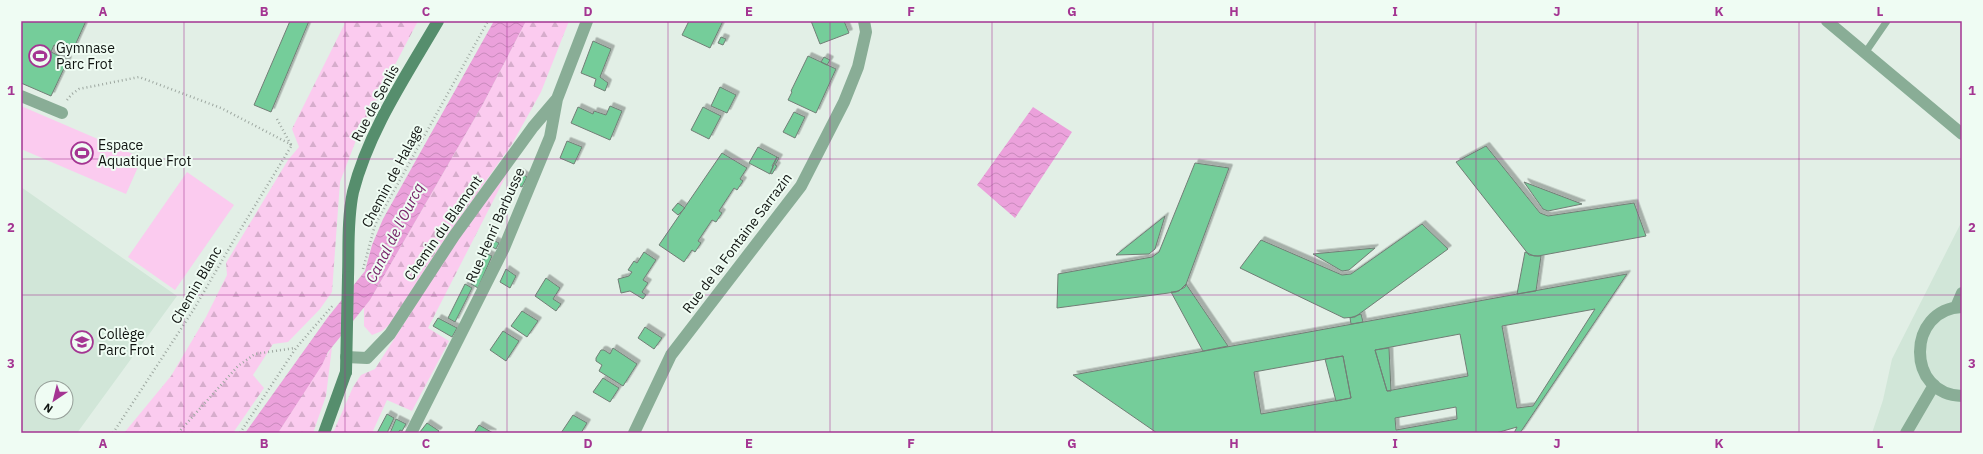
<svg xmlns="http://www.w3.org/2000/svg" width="1983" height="454" viewBox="0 0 1983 454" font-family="'IBM Plex Sans',sans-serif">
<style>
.built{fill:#d1e6d8;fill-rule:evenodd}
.forest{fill:url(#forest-firs)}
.pitch{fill:#fbcbef}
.water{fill:url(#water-waves)}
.building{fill:#74cd9a;stroke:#727e76;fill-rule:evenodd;filter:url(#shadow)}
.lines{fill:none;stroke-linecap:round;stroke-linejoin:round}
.path{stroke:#9da7a0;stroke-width:2.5;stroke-dasharray:1 3;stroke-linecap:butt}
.service{stroke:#89ad96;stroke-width:7}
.minor{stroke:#89ad96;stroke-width:12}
.tertiary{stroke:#89ad96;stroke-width:12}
.secondary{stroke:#568e6d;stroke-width:12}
.secondary-bridge{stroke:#568e6d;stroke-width:12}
.grid{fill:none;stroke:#a43592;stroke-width:1;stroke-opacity:0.55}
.labels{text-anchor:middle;stroke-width:4;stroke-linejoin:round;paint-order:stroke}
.poi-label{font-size:14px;fill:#101411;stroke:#effcf3;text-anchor:start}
.street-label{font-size:14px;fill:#101411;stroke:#effcf3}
.water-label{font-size:15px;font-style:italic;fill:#772369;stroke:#effcf3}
.neatline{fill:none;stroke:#a43592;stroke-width:1.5}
.grid-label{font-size:13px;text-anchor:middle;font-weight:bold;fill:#a43592}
</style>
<defs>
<pattern id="forest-firs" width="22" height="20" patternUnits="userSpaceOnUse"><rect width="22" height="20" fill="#fbcbef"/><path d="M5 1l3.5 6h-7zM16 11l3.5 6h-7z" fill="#d6adcc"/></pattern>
<pattern id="water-waves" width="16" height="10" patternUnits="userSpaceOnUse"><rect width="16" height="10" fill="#eba1db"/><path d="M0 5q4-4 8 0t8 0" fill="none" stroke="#c88abb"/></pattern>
<filter id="shadow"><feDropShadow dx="3.5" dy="-3.5" stdDeviation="0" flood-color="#0004"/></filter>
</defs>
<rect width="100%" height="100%" fill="#e2efe6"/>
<!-- built -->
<path class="built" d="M21 187 177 296 77 433H21ZM42 388H66V412H42Z
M1962 221V433H1872L1883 400 1892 359Z"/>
<!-- forest -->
<path class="forest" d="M346 21H418L358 135 340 182 332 292 320 309 288 342 273 344 253 375 264 388 233 433H124L171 376 206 317 227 275 226 263 288 160 299 147 292 129Z
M526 21H569L541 92 512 144 440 246 390 324 382 331 372 335 364 326V307L370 300 483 104Z
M512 164 428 328 449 341 412 411 387 400 372 433H333L353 387 361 375 375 369 454 245Z
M332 347 326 396 313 433H278Z"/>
<!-- pitch -->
<path class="pitch" d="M21 106 142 158 126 194 21 149Z
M187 172 234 205 175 290 128 257Z"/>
<!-- water -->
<path class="water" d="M494 21H526L483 104 370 300 328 352 322 365 278 433H245L328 317 365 271 372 245 383 219Z
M1033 107 1072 132 1015 218 977 185Z"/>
<!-- building -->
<path class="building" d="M21 21H86L72 52 54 45 51 52 68 60 51 96 21 83Z
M290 21H309L271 112 254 105Z
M689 21H723L710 48 682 35Z
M811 21H844L849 33 820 44Z
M721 37 726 39 723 45 718 43Z
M593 41 611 49 600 77 608 83 605 91 594 86 596 79 581 73Z
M808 56 836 69 816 113 788 100 792 92 791 91Z
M824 57 830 60 827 65 821 62Z
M720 87 736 95 727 113 711 106Z
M610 106 622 111 610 140 571 123 578 107 593 114 594 111 606 115Z
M703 107 721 116 709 139 691 130Z
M794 112 805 117 795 138 783 132Z
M567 141 582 147 574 164 560 158Z
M1486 146 1540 213 1548 216 1634 203 1646 236 1538 256 1529 255 1456 162Z
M758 147 777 157 770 174 749 163Z
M722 153 747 168 740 179 743 181 737 190 734 188 719 211 722 213 716 222 712 220 698 241 701 243 695 252 692 250 684 262 659 245Z
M777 157 779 158 775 165 777 166 772 174 770 173 773 167 772 166Z
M1195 163 1229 168 1185 287 1176 292 1057 308 1058 274 1152 257 1159 252Z
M519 172 527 177 522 187 514 183Z
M1524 182 1582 204 1548 211 1543 209Z
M678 203 685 208 678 215 672 210Z
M1165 216 1155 249 1149 254 1116 255Z
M1422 224 1448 249 1355 317 1344 318 1240 268 1261 240 1342 275 1351 274Z
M487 237 499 243 496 249 485 243Z
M1375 248 1349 270 1342 271 1313 254Z
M483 252 492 256 478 288 471 284 482 259 484 260 485 257 482 256Z
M644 252 656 260 643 280 648 283 642 292 646 295 643 299 630 291 621 293 618 279 629 276 632 272 628 270 634 261 637 263Z
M1525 252 1534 256H1541L1536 291 1517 294Z
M506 269 516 276 510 288 500 282Z
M1627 274 1520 433H1514L1517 427 1496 433H1157L1073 375ZM1595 309 1533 406 1517 408 1502 326ZM1460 334 1468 376 1387 391 1375 350ZM1343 356 1351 398 1261 414 1254 372ZM1456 407 1457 419 1396 430 1395 418Z
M546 278 560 288 553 299 561 304 556 311 535 296Z
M465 284 472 288 455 322 448 318Z
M1186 284 1228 346 1203 351 1171 292 1179 291Z
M522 311 538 321 527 337 511 326Z
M1361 314 1363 322 1351 324 1350 318Z
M438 318 457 328 452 337 433 326Z
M645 327 662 338 654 349 638 338Z
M503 331 519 341 506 361 490 350Z
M613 348 637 364 623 386 599 371 602 365 596 361V358L601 350H604L610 354Z
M1389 348 1391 391H1387L1375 350Z
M1343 356 1351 398 1336 401 1325 359Z
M603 378 619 388 610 402 593 392Z
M387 414 394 418 387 433H377Z
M573 415 587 423 581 433H561Z
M396 419 406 424 402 431 400 430 398 433H390Z
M427 423 439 431 437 433 420 432Z
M479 425 493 433H474Z"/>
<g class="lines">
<!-- path -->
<path class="path" d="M67 100 72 94 79 89 139 77 221 108 292 145
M277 119 291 145
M363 269 375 225 488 21
M113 433 194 309 234 240 292 145
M178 433 238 366 255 354 295 348
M240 433 296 348 334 304"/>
<!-- service -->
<path class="service" d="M1865 53 1887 21"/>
<!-- minor -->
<path class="minor" d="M1827 21 1962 134
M21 96 62 113
M346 357 367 358 390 334 454 236 533 127 556 100
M411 433 504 248 550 137 557 99 587 21
M634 433 671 355 801 186 844 102 858 67 866 32 864 21"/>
<!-- tertiary -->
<path class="tertiary" d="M1956 307 1962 293
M1962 307C1906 309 1906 395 1962 396
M1906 433 1934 385"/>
<!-- secondary -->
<path class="secondary" d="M348 277C349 249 347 220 353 192 369 130 406 76 438 21
M324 433 346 372"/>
<!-- secondary-bridge -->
<path class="secondary-bridge" d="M346 372 348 277"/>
</g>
<!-- grid -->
<path class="grid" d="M184 21V433M345 21V433M507 21V433M668 21V433M830 21V433M992 21V433M1153 21V433M1315 21V433M1476 21V433M1638 21V433M1799 21V433M21 159H1962M21 295H1962"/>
<!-- icons -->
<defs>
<g id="stadium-ring" transform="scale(1.15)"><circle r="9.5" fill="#effcf3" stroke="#a43592" stroke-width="1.5"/><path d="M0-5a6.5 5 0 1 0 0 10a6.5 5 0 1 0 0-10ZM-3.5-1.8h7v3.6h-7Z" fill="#a43592"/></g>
<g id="school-ring" transform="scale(1.15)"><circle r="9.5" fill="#effcf3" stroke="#a43592" stroke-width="1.5"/><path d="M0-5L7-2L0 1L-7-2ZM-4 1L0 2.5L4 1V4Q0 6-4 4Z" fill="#a43592"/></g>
</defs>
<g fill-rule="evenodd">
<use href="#stadium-ring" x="40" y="56"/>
<use href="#stadium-ring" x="82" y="153"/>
<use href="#school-ring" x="82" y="342"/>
</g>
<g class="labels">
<!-- poi labels -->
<g class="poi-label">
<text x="56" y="53">Gymnase<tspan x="56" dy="16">Parc Frot</tspan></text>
<text x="98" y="150">Espace<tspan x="98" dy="16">Aquatique Frot</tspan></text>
<text x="98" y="339">Collège<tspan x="98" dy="16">Parc Frot</tspan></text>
</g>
<!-- street labels -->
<g class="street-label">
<text transform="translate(375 103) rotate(-62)" y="5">Rue de Senlis</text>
<text transform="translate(392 176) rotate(-62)" y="5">Chemin de Halage</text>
<text transform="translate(495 225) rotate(-66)" y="5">Rue Henri Barbusse</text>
<text transform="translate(443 228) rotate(-55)" y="5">Chemin du Blamont</text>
<text transform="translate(737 243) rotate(-53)" y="5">Rue de la Fontaine Sarrazin</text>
<text transform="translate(196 285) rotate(-60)" y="5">Chemin Blanc</text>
</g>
<!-- water labels -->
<g class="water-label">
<text transform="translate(395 233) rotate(-63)" y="5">Canal de l'Ourcq</text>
</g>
</g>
<!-- border -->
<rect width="1983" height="454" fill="none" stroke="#effcf3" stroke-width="44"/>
<!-- north arrow -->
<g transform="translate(54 400) rotate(215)"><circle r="19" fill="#effcf3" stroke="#969f99"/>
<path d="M0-3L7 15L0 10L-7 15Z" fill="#a43592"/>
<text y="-6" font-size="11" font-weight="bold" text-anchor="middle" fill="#101411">N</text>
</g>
<rect x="22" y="22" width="1939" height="410" class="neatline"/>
<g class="grid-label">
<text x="103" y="16">A</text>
<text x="264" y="16">B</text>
<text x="426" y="16">C</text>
<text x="588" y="16">D</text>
<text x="749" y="16">E</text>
<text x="911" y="16">F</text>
<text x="1072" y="16">G</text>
<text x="1234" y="16">H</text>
<text x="1395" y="16">I</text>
<text x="1557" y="16">J</text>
<text x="1719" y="16">K</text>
<text x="1880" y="16">L</text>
<text x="11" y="95">1</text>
<text x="1972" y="95">1</text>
<text x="11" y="232">2</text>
<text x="1972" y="232">2</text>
<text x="11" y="368">3</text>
<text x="1972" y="368">3</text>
<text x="103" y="448">A</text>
<text x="264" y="448">B</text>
<text x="426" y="448">C</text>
<text x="588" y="448">D</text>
<text x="749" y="448">E</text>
<text x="911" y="448">F</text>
<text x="1072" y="448">G</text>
<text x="1234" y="448">H</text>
<text x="1395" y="448">I</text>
<text x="1557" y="448">J</text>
<text x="1719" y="448">K</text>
<text x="1880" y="448">L</text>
</g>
</svg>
